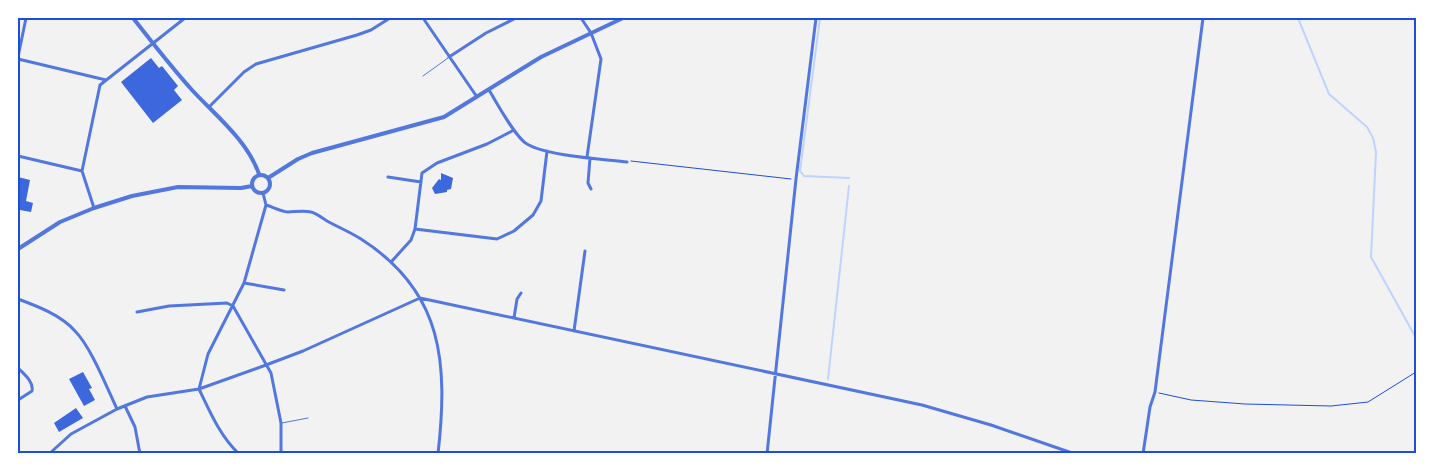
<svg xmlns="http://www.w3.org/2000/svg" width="1434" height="471" viewBox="0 0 1434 471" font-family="'PT Sans Narrow',sans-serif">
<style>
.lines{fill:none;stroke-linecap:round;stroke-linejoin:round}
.stream{stroke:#bfd3fe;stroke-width:2}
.building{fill:#3d67dc}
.path{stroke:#1d4ed8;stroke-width:1}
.service{stroke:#5277de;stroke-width:1}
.minor{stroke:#5277de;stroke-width:3}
.tertiary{stroke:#5277de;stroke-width:4}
.neatline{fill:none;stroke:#1d4ed8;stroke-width:2}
</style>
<rect width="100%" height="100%" fill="#f2f2f2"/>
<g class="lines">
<!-- stream -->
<path class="stream" d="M820 18 800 171 804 176 849 178
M1298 18 1329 94 1367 127 1373 138 1376 152 1371 257 1416 338
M828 379 849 186"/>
</g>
<!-- building -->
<path class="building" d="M151 58 159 68 162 66 178 86 174 90 182 100 153 123 121 82Z
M441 173 453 178 451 189 447 190V192L435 194 432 188 439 179 441 180Z
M18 177 30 180 26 201 33 203 31 212 20 210 19 212H18Z
M83 372 92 388 89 389 95 400 84 406 69 379Z
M76 408 83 418 59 432 54 423Z"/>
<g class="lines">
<!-- path -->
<path class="path" d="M631 161 791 179
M1159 393 1191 400 1245 404 1331 406 1368 402 1416 372"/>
<!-- service -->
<path class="service" d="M423 76 448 58
M282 423 308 418"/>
<!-- minor -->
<path class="minor" d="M423 18 477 97
M581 18 591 33 601 59 587 157
M18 57 26 18
M449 57 486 33 516 18
M18 59 106 80
M489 90C497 103 515 137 527 144 547 156 602 159 627 162
M209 107 244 72 256 64 357 35 371 30 390 18
M18 156 82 171
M590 158 588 183 591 189
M388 177 421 182
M266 205C273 207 280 211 288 212 295 212 303 210 311 212 316 213 322 218 327 221 338 227 350 232 361 239 444 292 448 364 438 454
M94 208 82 171 100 85 185 18
M415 229 497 239 514 231 533 215 541 201 547 151
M392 261 411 240 415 229 422 173 437 163 487 144 514 130
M244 283 284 290
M18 299C37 306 61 315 75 331 91 347 107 388 117 409
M137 312 169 306 227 303 233 306 271 373 281 423V454
M514 318 517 299 521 293
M574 331 585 251
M18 368C24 374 34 382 32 391L18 400
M125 406 135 427 140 454
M49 454 71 434 117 409 147 397 199 389 266 365 303 351 420 298 922 405 991 425 1075 454
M239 454C220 436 210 412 199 389L208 354 244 283 266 205 263 193
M767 454 796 179 816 18
M1143 454 1150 407 1155 392 1203 18"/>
<!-- tertiary -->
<path class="tertiary" d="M133 18C152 42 171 67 192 90 216 116 247 140 259 174
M252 184a9 9 0 1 1 18 0a9 9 0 1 1-18 0Z
M268 178 298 159 312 153 444 117 541 57 623 18
M18 249 60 222 94 208 132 196 178 187 241 188 252 186"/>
</g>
<!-- border -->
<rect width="1434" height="471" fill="none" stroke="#ffffff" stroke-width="38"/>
<rect x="19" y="19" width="1396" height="433" class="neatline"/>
</svg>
